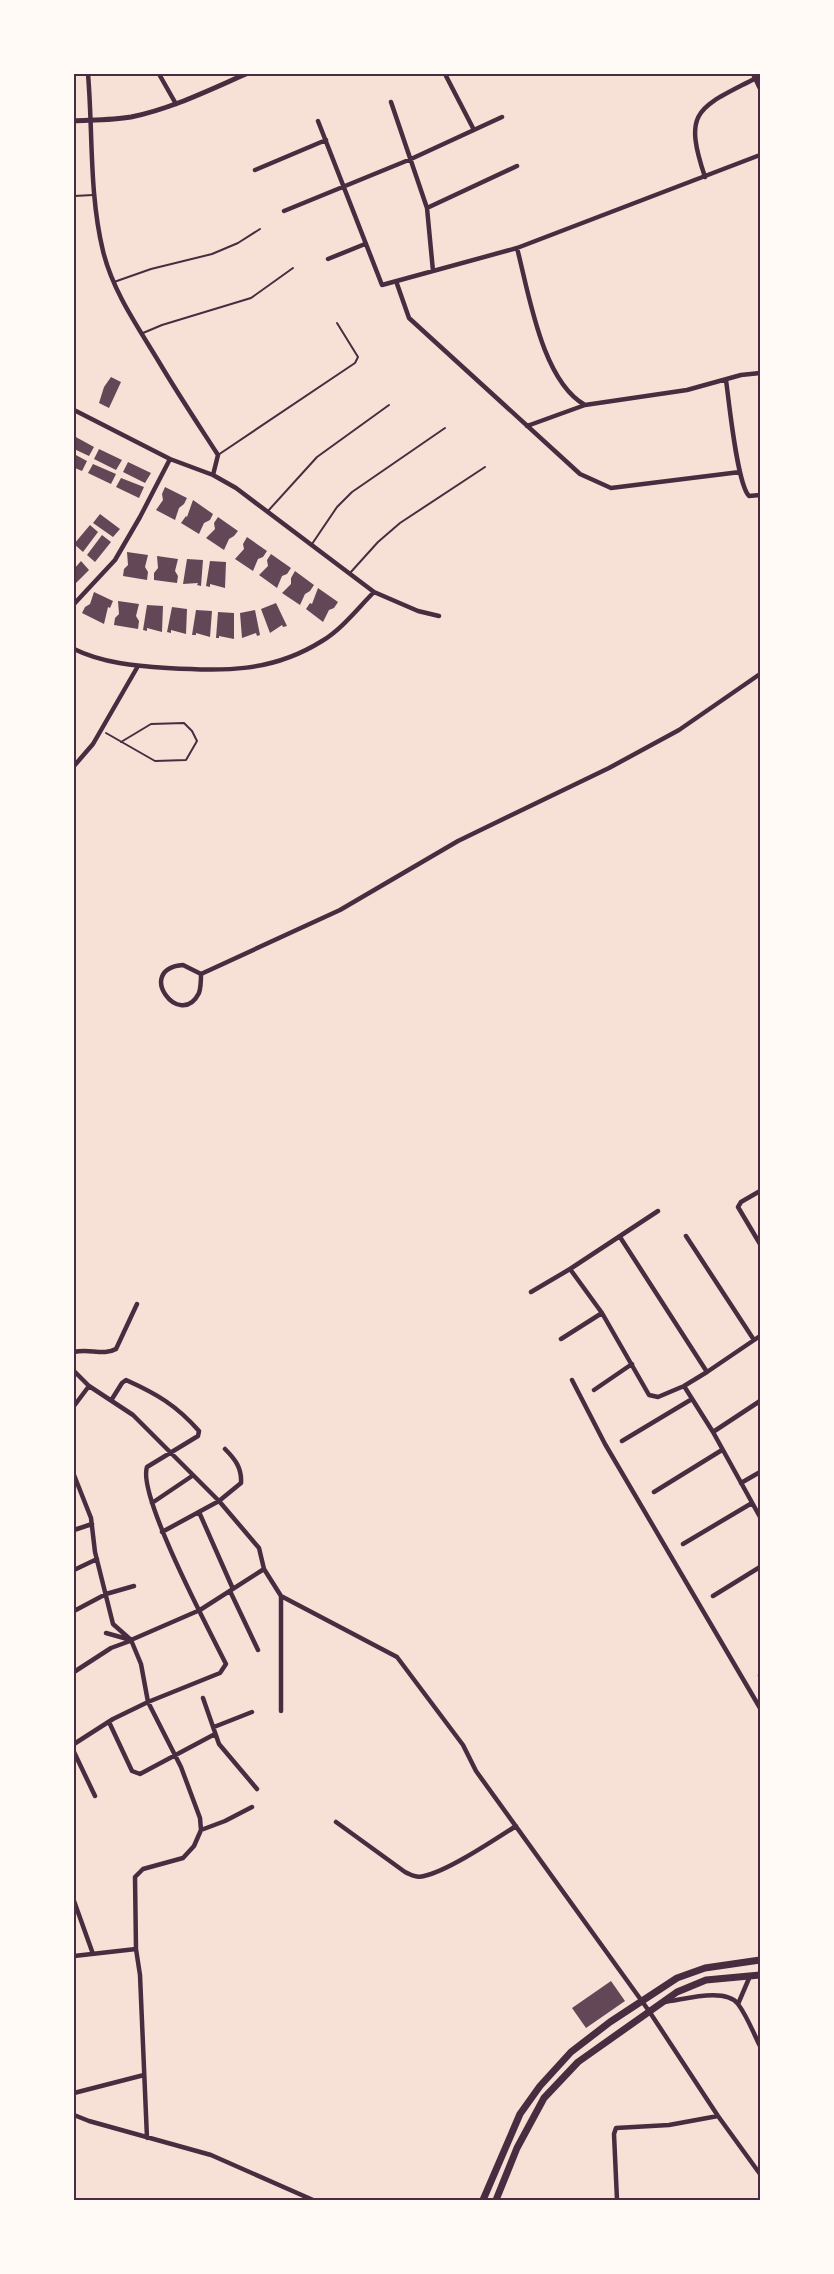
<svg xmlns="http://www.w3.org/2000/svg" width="834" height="2274" viewBox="0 0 834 2274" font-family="'Crimson Pro',serif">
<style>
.building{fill:#644757}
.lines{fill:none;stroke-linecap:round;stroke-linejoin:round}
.path{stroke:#4a2c40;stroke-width:2}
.service{stroke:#4a2c40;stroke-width:2}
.minor{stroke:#4a2c40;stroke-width:4.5}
.tertiary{stroke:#4a2c40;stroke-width:5}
.secondary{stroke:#4a2c40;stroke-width:6}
.primary{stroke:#4a2c40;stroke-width:7}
.neatline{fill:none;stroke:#4a2c40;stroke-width:2}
</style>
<rect width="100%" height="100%" fill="#f7e1d7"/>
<!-- building -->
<path class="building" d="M111 377 121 382 109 408 99 403 104 387Z
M74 436 94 447 89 456 74 449Z
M99 449 122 460 116 470 94 459Z
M74 454 87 461 82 471 75 468 74 471Z
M128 462 151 473 145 483 123 472Z
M93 464 116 474 111 484 88 473Z
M121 478 144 487 139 498 116 487Z
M165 487 187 498 184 504 179 508 175 520 156 510 163 500 162 494Z
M193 500 213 514 210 520 204 523 199 534 181 523 186 516 187 517Z
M100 514 120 529 113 537 93 523Z
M218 517 238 531 234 536 229 539 224 550 206 538 215 529 214 523Z
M90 525 98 532 83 552 74 544Z
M102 535 111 542 95 562 87 555Z
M247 537 267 551 263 557 258 559 253 571 235 559 244 549 243 544Z
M127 552 148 555 145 567 148 572 147 580 123 576 124 569 128 565Z
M271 554 291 568 287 574 282 576 277 588 259 575 268 566 267 560Z
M157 556 178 559 175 571 178 576 177 583 154 580V573L158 568Z
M187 559 203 560 201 586 197 585 198 583 183 584Z
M81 561 89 570 74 585V569Z
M210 561 226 562 225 588 210 584V587L206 586Z
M295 571 314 585 310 591 305 594 300 605 282 593 291 584V578Z
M318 588 338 602 334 608 329 610 323 622 306 609 310 603 312 604Z
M94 592 113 601 110 608 108 607 104 624 82 613 85 607 90 604Z
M118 601 139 604 136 616 139 621 138 629 114 625 115 618 119 614Z
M276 603 287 626 283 627 282 625 270 633 261 609Z
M147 605 163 606 162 632 147 628V631L143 630Z
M172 607 187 609 186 634 171 630V633L167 632Z
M196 610 212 611 210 637 196 633V635H192Z
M255 610 260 635 257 636 256 633 242 638 240 613Z
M218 612 234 613V639L219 636V638H216Z
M611 1981 625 2001 586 2028 572 2008Z"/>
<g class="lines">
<!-- path -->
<path class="path" d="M106 733 155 761 186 760 197 741 192 731 184 723 151 724 121 742"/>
<!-- service -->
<path class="service" d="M74 196 93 195
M114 282 151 269 212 254 238 243 260 229
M143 333 162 325 251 298 293 268
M218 455 355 363 358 357 337 323
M268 511 317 457 389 405
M312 544 337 507 352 492 445 428
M350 573 378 542 400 523 485 467"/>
<!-- minor -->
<path class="minor" d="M88 74C93 133 89 193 103 251 113 292 138 327 159 362 178 394 198 424 218 455L213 475
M159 74 176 104
M445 74 474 130
M391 102 427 208 433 271
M318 121 382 285 517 248 760 155
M255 170 326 140
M705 177C682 109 699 108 756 78
M427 208 517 166
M284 211 411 159 502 117
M517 248C529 294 542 381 585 405
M328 259 365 244
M396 281 409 318 580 474 611 488 740 472
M726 380C729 401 737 484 749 496L760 495
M74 410 170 459 213 475 236 488 374 592 418 611 439 616
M527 426 585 405 687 390 741 375 760 373
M74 604 115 560 140 517 170 459
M74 649C102 663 136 666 167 668 224 671 271 673 322 641 342 629 358 608 374 592
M74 766 93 744 138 666
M183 965 201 974C201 980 201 987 199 993 180 1031 134 969 183 965Z
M201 974 340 910 458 841 609 768 679 730 760 674
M760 1191 741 1202 738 1207 760 1244
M658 1211 570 1269 602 1313 649 1395 658 1397 684 1386 713 1432 760 1517
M686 1236 754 1340
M620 1237 707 1372 760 1336
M531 1292 570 1269
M561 1339 602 1313
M74 1352C88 1348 104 1356 116 1349L137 1304
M74 1371 89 1386 133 1415 219 1501 259 1548 264 1569 281 1596 397 1657 463 1745 476 1771 649 2011 718 2116 760 2174
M572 1380 605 1444 760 1708
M684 1386 707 1372
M594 1390 632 1364
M74 1406 89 1386
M713 1432 760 1401
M622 1441 692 1399
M74 1475 91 1518 95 1552 113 1624 131 1640 141 1664 148 1702 181 1767 200 1818 201 1830 194 1846 183 1858 143 1869 135 1877 136 1949 140 1975 147 2138
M741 1483 760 1472
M654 1492 722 1450
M152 1503 192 1476
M199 1512 233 1589
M74 1530 92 1524
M162 1532 219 1501 241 1483C242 1468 235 1459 225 1449
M683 1544 752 1503
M74 1570 97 1559
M230 1591 258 1650
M713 1596 760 1567
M74 1611 106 1594 134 1586
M106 1633 131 1640 200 1610 264 1569
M74 1672 111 1648 130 1641
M760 1676V1675
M203 1698 219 1744 257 1789
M281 1711V1596
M109 1722 132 1771 140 1774 215 1734
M214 1727 252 1712
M74 1744 113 1719 148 1702 220 1673 226 1664C210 1632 137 1495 147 1467L198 1436 199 1431C176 1405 157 1394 126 1380L122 1383 112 1399
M74 1752 95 1796
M336 1822 405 1872C411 1875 417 1878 424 1876 448 1871 494 1840 516 1826
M201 1830 225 1821 252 1807
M74 1901 93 1954
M74 1956 136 1949
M664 2002C683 2000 725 1987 738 2004 747 2016 753 2032 760 2046
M738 2004 750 1976
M74 2093 144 2075
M74 2115 89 2121 211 2155 313 2200
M617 2200 614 2134 616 2128 669 2125 718 2116"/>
<!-- tertiary -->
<path class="tertiary" d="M74 121C93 120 113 120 131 117 171 109 209 90 246 74"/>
<!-- secondary -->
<path class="secondary" d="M754 74 760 87"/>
<!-- primary -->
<path class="primary" d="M483 2200 520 2114 540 2086 571 2052 610 2022 677 1978 705 1968 760 1960
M496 2200 517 2148 544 2098 578 2062 677 1992 706 1980 760 1975"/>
</g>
<!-- border -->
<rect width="834" height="2274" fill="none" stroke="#fffaf5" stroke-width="150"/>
<rect x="75" y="75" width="684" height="2124" class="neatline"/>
</svg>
